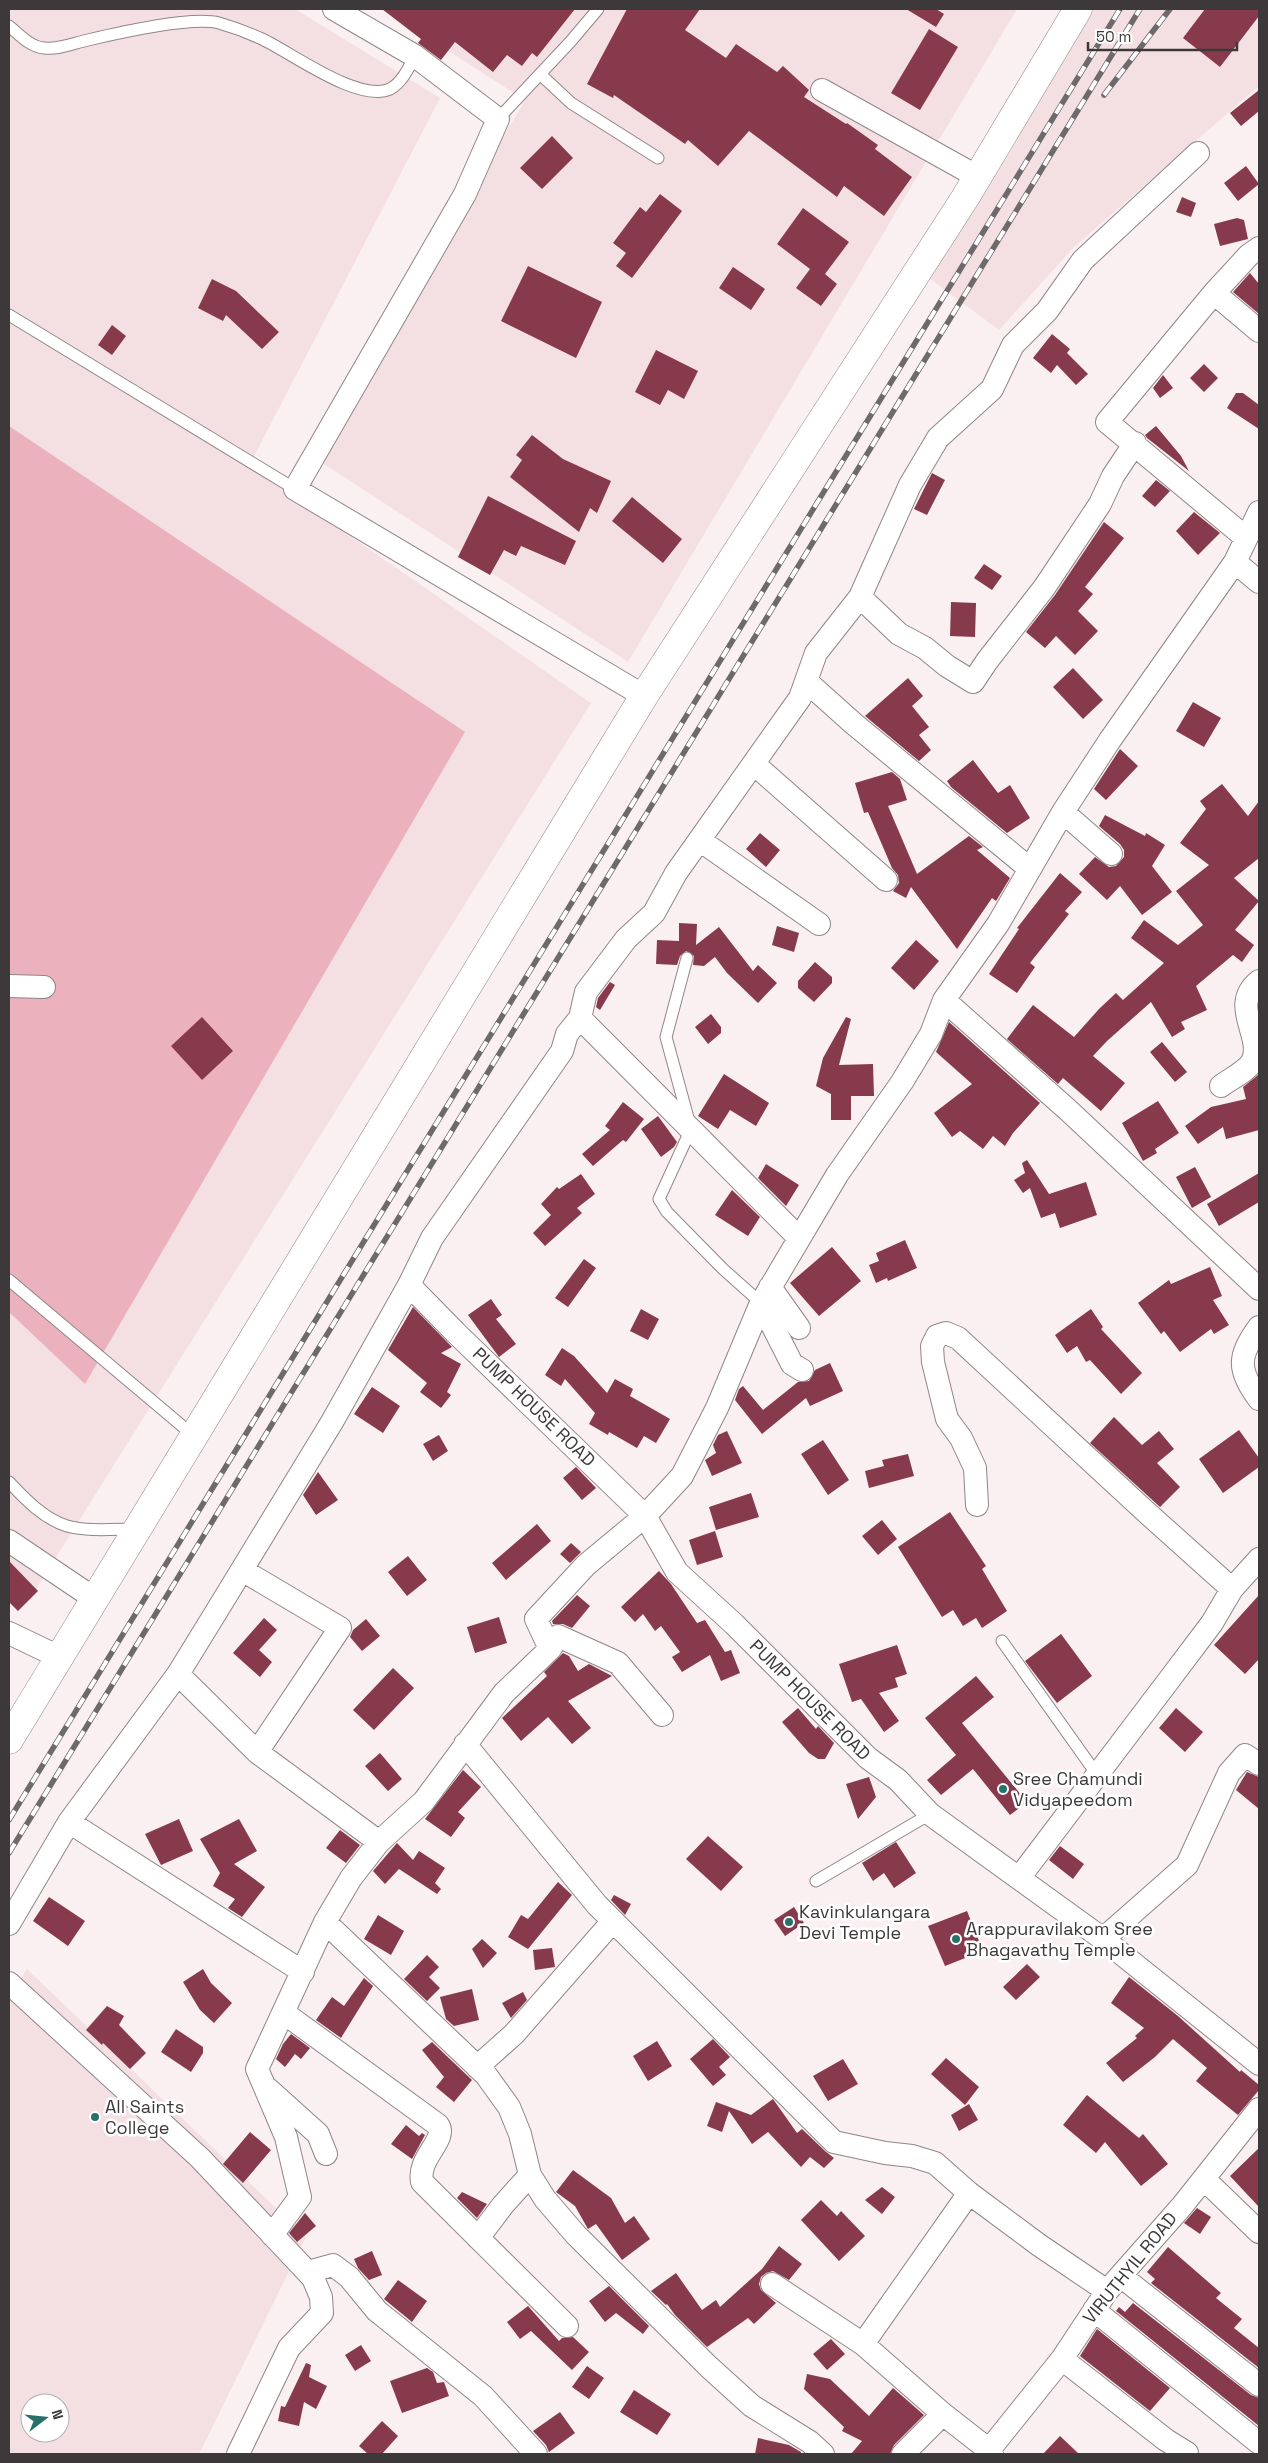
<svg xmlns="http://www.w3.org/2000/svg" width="1268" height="2463" viewBox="0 0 1268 2463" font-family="'Space Grotesk',sans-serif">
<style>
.built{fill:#f4e0e3;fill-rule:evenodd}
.green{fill:#ebb1bc}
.building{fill:#883a4d}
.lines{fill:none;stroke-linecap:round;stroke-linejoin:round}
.service-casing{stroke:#8f8687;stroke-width:13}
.minor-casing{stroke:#8f8687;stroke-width:24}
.secondary-casing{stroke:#8f8687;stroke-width:29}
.service{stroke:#fff;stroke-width:11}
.minor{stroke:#fff;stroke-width:22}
.secondary{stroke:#fff;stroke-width:28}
.rail-casing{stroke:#6e696a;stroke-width:5.5}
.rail{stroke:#fff;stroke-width:4;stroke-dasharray:11;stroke-linecap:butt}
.poi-dot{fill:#28706a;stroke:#fff;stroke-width:2}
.labels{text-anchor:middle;stroke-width:5;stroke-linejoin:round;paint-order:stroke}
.street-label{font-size:18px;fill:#3d393a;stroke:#fff}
.poi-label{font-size:18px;fill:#3d393a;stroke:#fff;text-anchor:start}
</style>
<rect width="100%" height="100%" fill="#faeff1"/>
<!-- built -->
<path class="built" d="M9 9H295L440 98 249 466 591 703 30 1599 9 1580Z
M383 9H1017L628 662 315 458 525 100Z
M1091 9H1259V86L1074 247 999 330 929 278Z
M27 1969 306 2237 199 2454H9V1998ZM30 2403H60V2433H30Z"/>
<!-- green -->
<path class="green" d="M9 426 465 732 85 1384 9 1312Z"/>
<!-- building -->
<path class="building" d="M382 9H575L537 57 532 53 522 66 507 55 493 72 455 42 441 60 418 43 421 39Z
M627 9H700L685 30 726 58 736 44 777 72 783 66 809 90 804 97 846 124 847 123 878 145 875 149 912 177 884 216 844 186 837 197 749 131 718 166 688 140 685 144 614 95 613 98 587 84Z
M906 9H936L944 14 936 27Z
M1205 9H1259V16L1220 67 1183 38Z
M929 29 958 47 920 110 891 93Z
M1259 90V111L1241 126 1230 113Z
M552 136 573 158 542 189 520 168Z
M1246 166 1259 184 1238 201 1224 183Z
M660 194 682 211 632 278 616 266 626 253 613 243 640 207 646 212Z
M1182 197 1196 203 1191 217 1176 212Z
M803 208 849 242 825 274 837 284 821 306 796 288 810 269 777 244Z
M1237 218 1244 220 1248 239 1220 246 1214 224Z
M528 266 602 302 576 358 501 321Z
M733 267 765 289 751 310 719 288Z
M1250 273 1259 284V314L1233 292Z
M212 279 236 291 279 332 262 349 226 315 223 321 198 308Z
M112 325 126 336 112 355 98 345Z
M1052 334 1070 349 1067 353 1088 374 1076 385 1057 365 1051 373 1033 358Z
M656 350 698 371 684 399 668 390 660 405 635 392Z
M1204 364 1218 378 1204 392 1190 378Z
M1163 375 1173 388 1160 398 1153 388Z
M1236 393H1243L1259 405V429L1227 408Z
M1156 426 1181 456 1189 471 1147 438 1145 435Z
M532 435 563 459 611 481 597 513 590 508 579 532 510 477 522 460 516 455Z
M932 473 945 480 927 515 914 509Z
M1156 480 1170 491 1155 507 1142 496Z
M488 496 576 541 565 565 521 546 516 556 504 550 490 575 458 557Z
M632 497 682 539 663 563 612 521Z
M1194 512 1220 533 1198 555 1176 531Z
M1104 522 1124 538 1085 587 1093 594 1078 611 1098 631 1075 655 1056 636 1045 648 1026 632 1055 595Z
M984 564 1002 576 992 590 974 578Z
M951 602 976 603 975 637 950 636Z
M1073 668 1103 700 1083 719 1053 687Z
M908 678 923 696 912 706 929 727 919 735 931 750 919 761 865 716Z
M1193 702 1221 718 1204 747 1176 731Z
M1120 749 1138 766 1106 800 1094 789Z
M973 760 998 793 1010 785 1030 818 1007 833 951 787 947 781Z
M892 772 900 779 907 800 888 806 917 874 969 836 983 847 977 850 1010 878 996 901 992 898 957 949 911 887 906 898 893 891 899 883 898 875 892 868 868 812 864 813 855 783Z
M1222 784 1248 816 1259 801V858L1234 878 1259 901 1235 930 1254 945 1242 962 1233 955 1196 986 1207 1010 1181 1022 1185 1029 1172 1037 1151 1002 1107 1041 1093 1056 1125 1083 1101 1111 1063 1078 1058 1084 1007 1039 1033 1005 1074 1037 1099 1009 1116 993 1123 1000 1164 963 1131 938 1144 920 1178 945 1203 925 1176 891 1209 865 1180 843 1206 809 1200 801Z
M1105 815 1145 836 1146 833 1165 845 1152 866 1172 892 1142 915 1120 886 1107 900 1079 874 1095 857 1109 867 1116 866 1124 857V850L1120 844 1099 826Z
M760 833 780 850 766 867 746 849Z
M1060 873 1082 892 1065 911 1069 914 1030 963 1035 967 1017 993 989 974 1019 929 1017 928Z
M679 923 697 924 696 945 719 927 753 971 758 965 777 983 758 1003 727 973 715 957 704 966 693 965 694 956 686 951 680 956 677 965 656 964 657 940 679 941Z
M777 926 799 933 794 952 772 945Z
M916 940 939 961 914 990 891 968Z
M815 962 832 977V983L814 1002 798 988V981Z
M610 982 615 985 600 1010 596 1007 598 998Z
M711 1014 721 1027V1033L708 1044 695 1027Z
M202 1017 233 1051 202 1080 171 1046Z
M846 1017 851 1019 839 1065 873 1064 874 1096H851V1120H831V1094L816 1086 823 1058Z
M949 1022 1040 1103 1013 1133 1005 1146 993 1136 983 1149 960 1131 952 1137 934 1113 972 1084 936 1052Z
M1162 1042 1187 1072 1175 1082 1150 1052Z
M724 1074 769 1103 756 1126 730 1110 718 1129 698 1116Z
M1258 1075 1259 1130 1226 1139 1223 1127 1198 1144 1185 1126 1211 1107 1246 1099 1243 1087Z
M1158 1101 1179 1133 1155 1149 1157 1153 1143 1161 1122 1123Z
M623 1102 644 1119 626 1142 623 1140 593 1166 582 1154 610 1130 605 1126Z
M658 1116 677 1142 674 1147 661 1157 641 1129Z
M1027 1160 1049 1194 1086 1182 1097 1215 1060 1228 1055 1213 1041 1218 1030 1188 1023 1193 1014 1180 1025 1173 1022 1163Z
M766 1164 799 1185 786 1206 758 1178Z
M1195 1167 1211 1197 1192 1208 1176 1177Z
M1259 1173V1202L1219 1226 1207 1204Z
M581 1174 595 1194 577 1208 582 1213 545 1246 533 1233 551 1215 541 1204 557 1187 559 1189Z
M732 1190 760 1217 748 1236 715 1215Z
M905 1240 917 1268 888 1281 887 1278 876 1283 869 1265 879 1261 876 1253Z
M832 1247 861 1281 819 1316 790 1283Z
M584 1259 596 1268 568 1307 555 1298Z
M1210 1267 1222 1296 1213 1300 1229 1325 1214 1334 1211 1329 1180 1352 1164 1331 1161 1334 1138 1303 1169 1280 1171 1284Z
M491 1299 502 1315 496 1319 516 1344 499 1357 468 1315Z
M413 1307 452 1347 441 1353 461 1364 447 1392 451 1395 441 1408 420 1392 427 1383 388 1350Z
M641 1309 659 1319 648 1340 630 1331Z
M1091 1309 1103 1327 1101 1329 1142 1373 1121 1394 1090 1360 1086 1362 1077 1346 1067 1353 1055 1335Z
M562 1348 574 1356 607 1393 615 1379 633 1389 630 1396 670 1419 656 1443 644 1436 637 1448 609 1432 608 1435 589 1424 595 1413 565 1379 561 1386 545 1375Z
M830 1363 843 1391 810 1406 806 1398 762 1434 735 1400 739 1389 743 1386 763 1410 798 1382 809 1381 815 1370Z
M372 1387 400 1406 383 1433 354 1414Z
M1114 1417 1142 1445 1159 1431 1174 1449 1157 1463 1180 1487 1160 1507 1090 1443Z
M1239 1430 1259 1458V1467L1223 1493 1199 1459Z
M727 1431 742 1463 712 1476 705 1460 716 1453 713 1445 718 1435Z
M439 1435 448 1451 433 1461 423 1444Z
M823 1440 849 1480 828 1495 801 1454Z
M908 1454 914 1476 869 1488 865 1471 884 1466 882 1460Z
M576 1467 596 1488 582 1500 563 1478Z
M318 1472 338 1500 316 1515 303 1495Z
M751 1493 759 1517 716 1530 709 1507Z
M950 1512 986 1566 982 1569 1007 1611 982 1628 976 1618 963 1626 953 1610 942 1617 898 1547Z
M882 1520 897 1539 878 1555 862 1536Z
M537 1524 551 1541 506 1580 492 1563Z
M715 1531 723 1557 697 1565 689 1540Z
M571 1543 581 1552 570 1563 560 1554Z
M408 1556 427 1580 407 1596 388 1572Z
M9 1561 38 1591 18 1611 9 1602Z
M659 1571 671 1584 697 1623 705 1620 725 1652 731 1650 740 1673 721 1681 710 1655 682 1672 672 1657 680 1652 661 1626 655 1631 643 1614 635 1622 621 1607Z
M577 1595 590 1606 572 1628 563 1624H553L552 1621Z
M1259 1595V1659L1245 1674 1214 1645Z
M499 1617 507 1643 475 1653 467 1627Z
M264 1618 277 1630 259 1650 272 1662 260 1677 233 1653Z
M366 1619 380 1636 362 1651 350 1637 353 1630Z
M1061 1634 1092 1676 1057 1703 1025 1661Z
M897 1645 907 1674 895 1678 898 1687 879 1693 899 1721 884 1732 861 1699 852 1702 839 1664Z
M563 1653 569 1656 578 1671 589 1664 612 1676 568 1701 591 1728 572 1744 548 1717 521 1741 502 1718 547 1676 544 1672Z
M393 1668 414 1688 374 1730 353 1710Z
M976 1676 994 1697 962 1723 1027 1802 1010 1815 973 1769 941 1795 927 1780 956 1755 925 1718Z
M798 1708 816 1729 818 1726 834 1743 825 1759H818L809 1753 782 1722Z
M1176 1708 1203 1732 1185 1752 1159 1728Z
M380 1753 402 1779 388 1791 365 1766Z
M463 1770 481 1787 458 1812 465 1818 451 1837 425 1819Z
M1247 1772 1259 1777V1809L1236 1790Z
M869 1777 876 1797 858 1819 846 1784Z
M179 1819 193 1851 161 1865 145 1834Z
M239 1819 257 1851 234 1864 265 1887 242 1917 228 1908 235 1899 213 1886 220 1873 200 1839Z
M340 1830 360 1845 346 1863 326 1848Z
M708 1836 743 1867 721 1891 686 1859Z
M896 1842 916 1873 894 1888 884 1873 873 1881 862 1863Z
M397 1843 413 1860 419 1851 445 1868 435 1883 441 1889 437 1894 399 1869 385 1884 373 1871Z
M1060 1846 1084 1864 1073 1879 1049 1860Z
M558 1882 572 1895 528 1949 508 1937 521 1915 528 1919Z
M614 1895 631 1904 625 1915 611 1900Z
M49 1897 85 1921 68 1946 33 1921Z
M794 1907 804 1923 785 1936 774 1920Z
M967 1911 983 1951 945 1966 928 1926Z
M378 1915 404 1931 391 1955 364 1939Z
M482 1939 497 1953 483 1968 472 1949Z
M552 1948 555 1967 535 1970 533 1950Z
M427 1955 439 1967 429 1977 440 1988 427 2001 404 1979Z
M1027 1964 1040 1977 1016 2000 1003 1987Z
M203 1969 211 1983 232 2003 214 2023 200 2010 183 1982Z
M1129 1977 1178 2016 1240 2072 1241 2070 1259 2085V2090L1238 2115 1196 2081 1207 2068 1173 2039 1155 2057 1123 2082 1106 2063 1137 2038 1135 2036 1144 2028 1111 2003Z
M364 1978 373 1986 341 2038 316 2020 332 1997 344 2006Z
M472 1989 479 2020 454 2026 446 2019 440 1997Z
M523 1992 527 2000 511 2018 502 2003Z
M107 2006 124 2016 119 2025 146 2053 130 2069 103 2043 102 2045 86 2030Z
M176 2029 203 2047V2053L191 2072 161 2052Z
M291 2034 310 2048 301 2059 295 2054 285 2067 276 2059 283 2044Z
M713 2039 730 2057 719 2067 726 2075 713 2086 690 2059Z
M657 2041 672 2066 648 2081 633 2056Z
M432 2042 472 2080 454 2102 436 2087 444 2077 422 2050Z
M946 2058 979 2087 965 2105 931 2074Z
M843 2059 858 2084 828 2101 813 2076Z
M1087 2095 1139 2138 1143 2134 1168 2164 1141 2186 1105 2142 1096 2153 1063 2125Z
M773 2099 797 2133 802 2129 825 2151 834 2158 824 2168 810 2157 801 2167 768 2132 752 2144 729 2111 722 2132 707 2126 716 2102 751 2115Z
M969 2104 978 2120 959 2131 951 2115Z
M406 2125 419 2136 422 2133 425 2135 412 2159 391 2144Z
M250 2132 271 2150 243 2183 223 2164Z
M1259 2148V2207L1230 2176Z
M573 2170 611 2198 625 2223 634 2216 650 2239 622 2260 596 2224 588 2229 575 2206 556 2192Z
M882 2187 895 2197 882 2214 865 2200Z
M462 2192 487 2204 477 2218 457 2198Z
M821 2200 837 2216 841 2211 865 2236 839 2261 801 2220Z
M1197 2208 1211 2217 1200 2234 1184 2223Z
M305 2213 316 2226 297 2242 289 2233Z
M779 2246 802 2264 789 2280 773 2271 766 2273 761 2277 759 2284 761 2290 776 2303 754 2324 748 2318 707 2347 675 2315 667 2304 666 2305 651 2291 676 2273 702 2310 716 2300 720 2307 762 2269Z
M1168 2247 1221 2293 1216 2298 1242 2319 1234 2328 1259 2348V2368L1151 2283 1155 2279 1147 2272Z
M372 2251 382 2275 369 2280 358 2268 354 2259Z
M398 2280 427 2301 412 2322 384 2299Z
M609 2286 649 2326 643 2334 616 2313 605 2322 589 2301Z
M1133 2303 1251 2395 1259 2398V2426L1116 2311 1119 2307 1125 2312Z
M528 2306 559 2341 562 2338 573 2337 589 2352 572 2370 531 2331 520 2339 507 2322Z
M1097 2329 1170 2388 1150 2411 1080 2356Z
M831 2339 845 2354 827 2370 813 2354Z
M361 2345 371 2361 355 2371 345 2355Z
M306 2363 311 2365 309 2377 327 2386 316 2409 304 2402 299 2426 278 2421 281 2406 285 2407Z
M587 2366 604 2378 589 2399 572 2387Z
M427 2368 433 2372 437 2383 444 2382 449 2396 402 2413 390 2381Z
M807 2374 830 2379 869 2416 893 2388 924 2415 894 2445 890 2454H851L862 2441 842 2431 844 2427 804 2389Z
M634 2390 671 2414 657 2435 620 2412Z
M560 2412 575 2433 549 2452 546 2445 533 2431Z
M382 2421 398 2436 382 2454H368L359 2446Z
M1060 2436 1079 2454H1043Z
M758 2438 789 2445 801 2452V2454H755Z"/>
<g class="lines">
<!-- service casing -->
<g class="service-casing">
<path id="service" d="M9 26C19 34 30 47 44 48 58 50 74 43 88 40 118 33 191 16 219 23 233 27 249 33 262 39 292 53 358 103 390 89 402 83 409 67 415 56
M540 74 571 103 658 158
M498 119 571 41 598 9
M9 315 295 489
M687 958 666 1037 691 1129 659 1199 667 1212 723 1269 761 1303
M9 1280 194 1436
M9 1482C25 1499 44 1519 67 1526 89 1532 115 1529 137 1529
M1002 1641 1098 1776
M816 1881 930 1814"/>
</g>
<!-- minor casing -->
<g class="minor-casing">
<path id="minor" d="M334 9 415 56 498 119 465 194 295 489 644 696
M822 90 978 177
M1214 293 1259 331
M1245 537 1107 422 1214 293 1249 255 1259 248
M1235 562 1259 582
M860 597 899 634 925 648 947 666 973 682 987 661 1044 588 1100 504 1113 476 1135 443
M806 681 854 724 1030 869
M754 764 886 880
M1063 812 1111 854
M701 841 819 924
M9 986 44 987
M944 1000 998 924 1063 812 1110 740 1235 562 1259 512
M580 1018 799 1238
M1221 1086C1230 1079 1246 1072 1252 1062 1265 1037 1228 1006 1259 981
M409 1285 456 1333 645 1516 677 1572 734 1624 868 1758 898 1780 930 1814 1103 1939 1259 2064
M770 1287 799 1328
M761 1303 792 1364 802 1370
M1259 1327C1238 1356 1237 1370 1259 1399
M977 1505 975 1468 961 1438 947 1419 933 1362 932 1346 937 1336 946 1333 958 1338 1145 1511 1232 1589
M9 1541 95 1599
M242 1570 340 1628 257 1752
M9 1633 59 1657
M550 1649 558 1636 618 1663 662 1715
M178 1674 257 1752 379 1842
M465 1744 597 1905 834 2142 885 2153 912 2156 935 2163 969 2193 1039 2245 1107 2291
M69 1822 303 1972
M1019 1878 1166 1684 1212 1623 1232 1589 1259 1559
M325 1922 486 2075 509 2107 520 2134 530 2175 545 2199 576 2235 709 2367 752 2406 810 2442 823 2454
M9 1924 69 1822 178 1674 218 1609 332 1422 409 1285 432 1238 562 1051 567 1034 580 1018 586 992 626 939 654 913 676 873 800 698 816 653 860 597 910 485 938 438 992 389 1013 345 1047 311 1083 260 1198 153
M1103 1939 1187 1865 1229 1773 1245 1755 1259 1764
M9 1983 200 2158 313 2278 321 2297 322 2313 289 2348 238 2454
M284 2013 438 2125C448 2140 417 2157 422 2182L567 2326
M477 2067 514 2034 613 1921
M268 2089 318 2134 326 2154
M1204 2179 1259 2232
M272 2235 300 2197 286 2137 257 2069 325 1922 351 1878 379 1842 424 1801 504 1693 550 1649 536 1619 586 1565 645 1516 682 1476 717 1408 761 1303 837 1175 902 1082 931 1034 944 1000 1068 1110 1259 1289
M478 2238 503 2205 530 2175
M308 2272 333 2265 349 2277 377 2311 483 2396 536 2454
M1122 2277 1259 2385
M772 2284 863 2344 943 2414 989 2450
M1094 2310 1259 2443
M863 2344 969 2193
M1062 2359 1166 2440 1187 2453 1186 2454
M903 2454 943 2414
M992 2454 989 2450 1062 2359 1107 2291 1182 2206 1259 2109"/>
</g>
<!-- secondary casing -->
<g class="secondary-casing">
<path id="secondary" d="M9 1740 644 696 965 198 1078 9"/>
</g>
<!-- service -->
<use href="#service" class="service"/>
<!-- minor -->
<use href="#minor" class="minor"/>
<!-- secondary -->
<use href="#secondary" class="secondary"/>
<!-- rail casing -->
<g class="rail-casing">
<path id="rail" d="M1104 95 1170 9
M9 1820 1120 9
M9 1853 1140 9"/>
</g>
<!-- rail -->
<use href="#rail" class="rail"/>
</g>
<!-- markers -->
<g class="poi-dot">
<circle cx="1003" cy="1789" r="5"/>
<circle cx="789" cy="1922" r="5"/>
<circle cx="956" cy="1939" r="5"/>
<circle cx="95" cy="2117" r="5"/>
</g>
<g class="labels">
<!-- street labels -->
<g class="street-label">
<text transform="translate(534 1407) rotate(44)" y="6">PUMP HOUSE ROAD</text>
<text transform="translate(810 1700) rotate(45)" y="6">PUMP HOUSE ROAD</text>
<text transform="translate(1130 2268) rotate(-51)" y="6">VIRUTHYIL ROAD</text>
</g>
<!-- poi labels -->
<g class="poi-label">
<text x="1013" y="1785">Sree Chamundi<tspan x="1013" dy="21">Vidyapeedom</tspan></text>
<text x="799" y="1918">Kavinkulangara<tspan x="799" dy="21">Devi Temple</tspan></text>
<text x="966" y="1935">Arappuravilakom Sree<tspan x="966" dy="21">Bhagavathy Temple</tspan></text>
<text x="105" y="2113">All Saints<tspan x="105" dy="21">College</tspan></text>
</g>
</g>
<!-- border -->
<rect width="1268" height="2463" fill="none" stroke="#3d393a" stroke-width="20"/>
<!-- north arrow -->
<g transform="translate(45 2418) rotate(74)"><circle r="24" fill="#ffffff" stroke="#b1b0b0"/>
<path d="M0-4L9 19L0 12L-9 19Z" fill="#28706a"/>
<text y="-8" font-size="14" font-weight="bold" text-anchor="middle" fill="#3d393a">N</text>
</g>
<!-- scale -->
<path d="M1088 42v8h149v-8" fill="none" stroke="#3d393a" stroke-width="2.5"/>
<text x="1096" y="42" font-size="15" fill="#3d393a" stroke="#ffffff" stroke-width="4" paint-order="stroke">50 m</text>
</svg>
